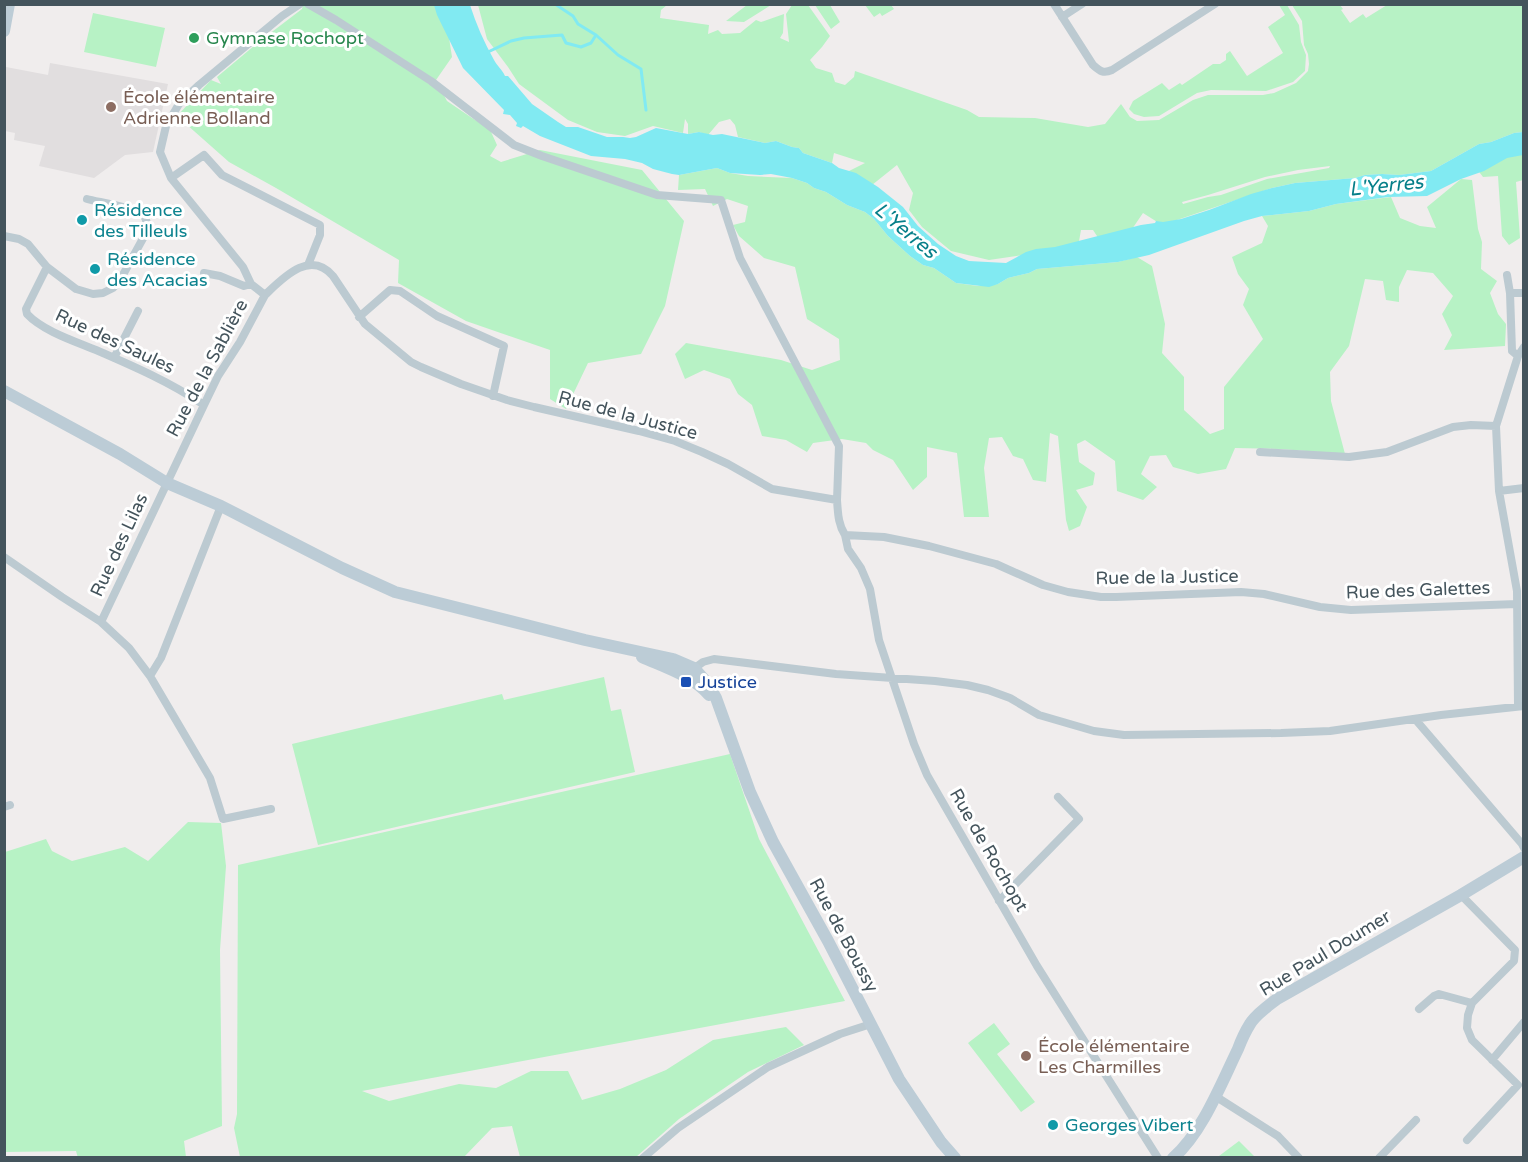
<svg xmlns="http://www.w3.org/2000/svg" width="1528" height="1162" viewBox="0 0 1528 1162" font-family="'Varela Round',sans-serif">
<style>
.education{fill:#e1dedf}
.green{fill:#b7f2c5;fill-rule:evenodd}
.water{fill:#81eaf2}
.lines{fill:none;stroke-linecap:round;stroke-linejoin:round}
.stream{stroke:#81eaf2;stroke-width:3}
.street{stroke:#bccad1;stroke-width:8}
.secondary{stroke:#bcccd6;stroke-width:12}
.leisure-dot{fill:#2e9e5b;stroke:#fff;stroke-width:2}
.education-dot{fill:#8d6e63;stroke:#fff;stroke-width:2}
.culture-dot{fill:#0f9aa8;stroke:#fff;stroke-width:2}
.transit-dot{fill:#1a4fb4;stroke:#fff;stroke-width:2}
.labels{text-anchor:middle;stroke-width:6;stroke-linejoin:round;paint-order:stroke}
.leisure-label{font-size:18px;fill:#27864d;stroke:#fff;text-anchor:start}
.education-label{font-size:18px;fill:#785e54;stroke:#fff;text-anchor:start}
.culture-label{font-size:18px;fill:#0d838f;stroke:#fff;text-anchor:start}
.street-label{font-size:18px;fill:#44545c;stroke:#fff}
.transit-label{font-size:18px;fill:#164399;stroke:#fff;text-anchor:start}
.water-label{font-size:20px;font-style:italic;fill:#067f89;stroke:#fff}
</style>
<rect width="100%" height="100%" fill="#f0eded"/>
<!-- education -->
<path class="education" d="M50 63 168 84 153 152 125 155 94 178 39 166 45 146 14 140 15 133 5 131V75L6 67 48 75Z"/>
<!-- green -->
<path class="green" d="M303 5H438L448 31 452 57 436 80 447 101 475 120 487 123 497 145 490 156 501 162 540 150 642 170 684 221 665 306 641 354 588 363 566 409 550 399V350L466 321 398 283 399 260 276 188 229 162 177 116 211 80 221 84 217 77 260 41 302 9Z
M478 5H667L661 10 660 18 709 25 708 34 718 30 722 34 740 33 756 20 761 22 784 14 783 33 780 38 789 42 786 14 792 5H808L830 36 822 47 810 60 816 68 832 73 835 82 845 85 854 77 855 71 967 110 979 117 1035 118 1088 127 1105 124 1121 104 1130 117 1137 121 1159 120 1193 100 1208 95H1263L1274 93 1296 83 1308 71 1309 64 1308 54 1304 45 1302 21 1292 5H1340L1343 9 1341 10 1350 23 1363 14 1366 18 1387 5H1523V132L1514 133 1491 142 1479 144 1431 171 1399 175 1382 174 1365 175 1355 178 1295 183 1272 188 1162 225 1143 213 1130 232 1101 242 1093 230H1081L1078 247 989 260 951 251 922 227 909 210 913 193 897 165 862 193 843 174 865 163 834 153 832 163 803 153 799 148 792 147 776 141 765 143 738 137 735 125 730 119 719 122 708 135 699 132 688 134V124L685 119 683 133 653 126 625 136 597 132 568 120 519 84 508 67 487 39ZM1330 166 1329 168 1267 179 1221 195 1208 197 1183 204 1182 202 1208 195 1265 177 1298 170Z
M747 5H771L744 22 726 21Z
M815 5H830L840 22 831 29Z
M876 5H891L894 9 882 16 880 13 874 17 865 5Z
M1279 5H1287L1299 25 1301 42 1306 55 1305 71 1293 82 1266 91 1211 90 1197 93 1159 116 1144 117 1134 114 1129 109 1133 101 1162 83 1169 90 1180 83 1182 85 1213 64H1220L1226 60V54L1230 51 1247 76 1283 53 1268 27 1285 15Z
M93 13 165 28 156 67 84 52Z
M1523 147V180L1516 182 1520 238 1509 245 1502 236 1498 176 1483 177 1474 165Z
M717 168 730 173 748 176 792 178 807 183 814 188 826 192 847 205 865 212 874 219 888 236 910 256 923 265 934 268 956 283 978 286 998 284 1008 278 1029 273 1037 269 1118 262 1137 257 1152 266 1165 324 1162 353 1184 377V410L1210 434 1224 429V387L1263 339 1243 305 1249 289 1238 274 1232 257 1262 243 1268 226 1262 216 1309 211 1336 204 1391 197 1400 218 1420 226 1436 228 1427 207 1461 179 1472 180 1478 229 1482 242 1481 269 1497 281 1490 293 1498 314 1506 324 1505 346 1444 350 1452 335 1442 314 1453 296 1433 273 1407 270 1399 287V302L1386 300 1383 281 1365 279 1349 346 1330 372 1331 401 1345 454 1280 449 1235 448 1226 469 1198 474 1173 467 1166 455 1150 456 1141 474 1157 487 1143 500 1117 491 1115 461 1085 440 1077 444 1079 462 1095 473 1093 485 1076 490 1087 507 1080 526 1069 531 1066 520 1058 436 1050 433 1046 482 1033 480 1023 459 1013 456 1002 437 989 438 984 468 989 517H964L957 453 927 447V477L913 490 893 460 873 450 866 443 842 439 813 443 807 452 786 440 762 436 752 405 738 394 730 379 704 370 685 379 675 354 686 343 781 360 812 370 840 360 839 339 807 319 795 267 764 258 739 236 733 225 745 222 748 206 727 199 713 206 705 189 678 190 679 175Z
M604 677 611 711 621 709 635 772 318 845 292 744 502 694 504 700Z
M730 754 759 839 845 1001 362 1091 389 1101 459 1084 496 1088 531 1071H568L582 1100 620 1089 666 1070 713 1040 786 1027 804 1045 748 1072 679 1119 636 1157H520L512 1126 492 1128 464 1157H240L234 1128 237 1114 238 865Z
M188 822 221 823 226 866 220 950 222 1126 184 1141 186 1157 78 1158 76 1151 5 1152V852L46 839 52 851 72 861 125 847 148 861Z
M994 1023 1010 1044 997 1054 1035 1102 1021 1112 968 1043Z
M1239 1141 1255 1157H1218L1219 1156Z"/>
<!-- water -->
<path class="water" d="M434 5H470C476 24 484 42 494 60 497 66 502 69 505 76H508L532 104 558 122 566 127H578L607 137H623L630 138 636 137 656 128 688 134 699 132 713 135 722 134 765 143 776 141 792 147 799 148 803 153 832 163 839 168 856 173 878 187 903 207 918 226 938 244 956 256 969 261 1006 263 1026 252 1036 249 1055 247 1141 225 1155 223 1156 221 1163 222 1181 219 1209 210 1251 194 1272 188 1295 183 1355 178 1365 175 1382 174 1399 175 1431 171 1479 144 1491 142 1514 133 1523 132V155L1507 158 1484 171 1461 179 1427 196 1388 197 1336 204 1309 211 1262 216 1244 221 1149 255 1118 262 1037 269 1029 273 1008 278 998 284 989 287 956 283 934 268 923 265 910 256 888 236 874 219 865 212 847 205 826 192 814 188 807 183 792 178 771 174 760 175 730 173 717 168 679 175 672 174 653 169 642 163 625 159 591 156 540 136 523 126 521 128 516 126 517 123 510 115 503 114 504 110 463 68 437 15Z"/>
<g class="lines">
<!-- stream -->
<path class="stream" d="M555 4 573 16 578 24 596 35 618 55 641 69 646 110
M488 52 511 41 524 38 562 35 566 43 581 47 591 43 596 35"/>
<!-- street -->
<path class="street" d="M308 4 336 20 431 81 514 145 542 156 657 195 721 200 740 258 839 446 837 500
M1054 4 1093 65C1100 71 1103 74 1112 70L1215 4
M1062 17 1082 4
M171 178 204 155 222 175 320 225V235L308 265
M4 236 19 239 28 244 47 267 76 289 93 294 103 293 113 288 119 282 146 233C147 226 148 220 143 215 137 208 98 202 87 199
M47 267 26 309 27 314C43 331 74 341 96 350 133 366 170 382 204 405
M204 273 220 276 244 286 251 284
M1507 275 1510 293 1512 351 1518 356
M1510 293H1524
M265 295C283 278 310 249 333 276L365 324 411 362 421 367 461 384 507 400 534 407 639 431 675 441 702 452 728 464 772 489 837 500C838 513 838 524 845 535L884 537 929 546 996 564 1043 585 1068 592 1101 597H1116L1241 592 1264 594 1320 607 1351 610 1517 604
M359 317 390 290 400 291 437 316 504 346 493 396
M114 358 138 311
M1260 452 1349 457 1387 452 1453 427 1471 425 1496 426
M1499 491 1524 488
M845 535 848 549 861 568 870 589 879 640 914 744 927 775 1037 966 1158 1158
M4 557 62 597 101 622 129 648 150 676 210 778 223 819 271 809
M101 622 204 405 218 376 240 342 265 295 251 284 243 267 171 178 160 152 166 126 179 104 199 85 282 16 300 4
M692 670 703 662 714 659 836 674 935 681 967 685 988 690 1010 698 1039 715 1094 731 1124 735 1281 733 1330 731 1441 715 1524 706
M150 676 161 658 221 506
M1518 706 1517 591 1499 491 1496 426 1518 356 1524 347
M1415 719 1522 844 1524 848
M4 807 10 805
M1461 895 1515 950 1514 961 1472 1003 1468 1015 1467 1028 1472 1040 1518 1085 1467 1140
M999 901 1079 819 1058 797
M1419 1009 1434 996 1439 994 1472 1003
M1492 1060 1524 1022
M1215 1096 1278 1136 1299 1158
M643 1158 678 1128 768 1067 840 1034 871 1024
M1379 1158 1416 1120"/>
<!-- secondary -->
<path class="secondary" d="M4 31 9 4
M4 391 120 454 167 483 221 506 342 568 395 592 585 640 673 659 694 668 708 684 716 698 750 792 773 842 828 941 899 1079 941 1142 955 1158
M642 657C664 667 693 676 709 695
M1173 1158C1202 1133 1221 1084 1238 1049 1241 1041 1245 1032 1250 1024 1256 1014 1268 1006 1277 999L1461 895 1524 857"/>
</g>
<!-- markers -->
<circle class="leisure-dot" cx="194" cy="38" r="6"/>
<g class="education-dot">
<circle cx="111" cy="107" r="6"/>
<circle cx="1026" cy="1056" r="6"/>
</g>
<g class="culture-dot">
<circle cx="82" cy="220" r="6"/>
<circle cx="95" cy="269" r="6"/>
<circle cx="1053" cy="1125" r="6"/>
</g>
<rect class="transit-dot" x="680" y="676" width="12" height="12" rx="3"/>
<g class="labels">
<!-- leisure labels -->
<g class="leisure-label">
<text x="206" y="44">Gymnase Rochopt</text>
</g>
<!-- education labels -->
<g class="education-label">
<text x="123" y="103">École élémentaire<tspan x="123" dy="21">Adrienne Bolland</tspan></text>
<text x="1038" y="1052">École élémentaire<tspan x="1038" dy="21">Les Charmilles</tspan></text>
</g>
<!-- culture labels -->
<g class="culture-label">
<text x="94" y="216">Résidence<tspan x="94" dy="21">des Tilleuls</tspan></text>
<text x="107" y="265">Résidence<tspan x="107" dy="21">des Acacias</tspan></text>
<text x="1065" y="1131">Georges Vibert</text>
</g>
<!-- street labels -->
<g class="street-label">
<text transform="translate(115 341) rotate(25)" y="6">Rue des Saules</text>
<text transform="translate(207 368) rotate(-62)" y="6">Rue de la Sablière</text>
<text transform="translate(628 415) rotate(15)" y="6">Rue de la Justice</text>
<text transform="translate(119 545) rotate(-65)" y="6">Rue des Lilas</text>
<text transform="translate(1167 577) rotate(-1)" y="6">Rue de la Justice</text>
<text transform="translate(1418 590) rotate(-2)" y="6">Rue des Galettes</text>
<text transform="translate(989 850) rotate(60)" y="6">Rue de Rochopt</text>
<text transform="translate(844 935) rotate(62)" y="6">Rue de Boussy</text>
<text transform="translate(1325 953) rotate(-31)" y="6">Rue Paul Doumer</text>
</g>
<!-- transit labels -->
<g class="transit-label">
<text x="698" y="688">Justice</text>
</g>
<!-- water labels -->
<g class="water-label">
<text transform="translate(1386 185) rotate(-6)" y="7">L'Yerres</text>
<text transform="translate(906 230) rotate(40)" y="7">L'Yerres</text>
</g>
</g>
<!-- border -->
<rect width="1528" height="1162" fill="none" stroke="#44545c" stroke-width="12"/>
</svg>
